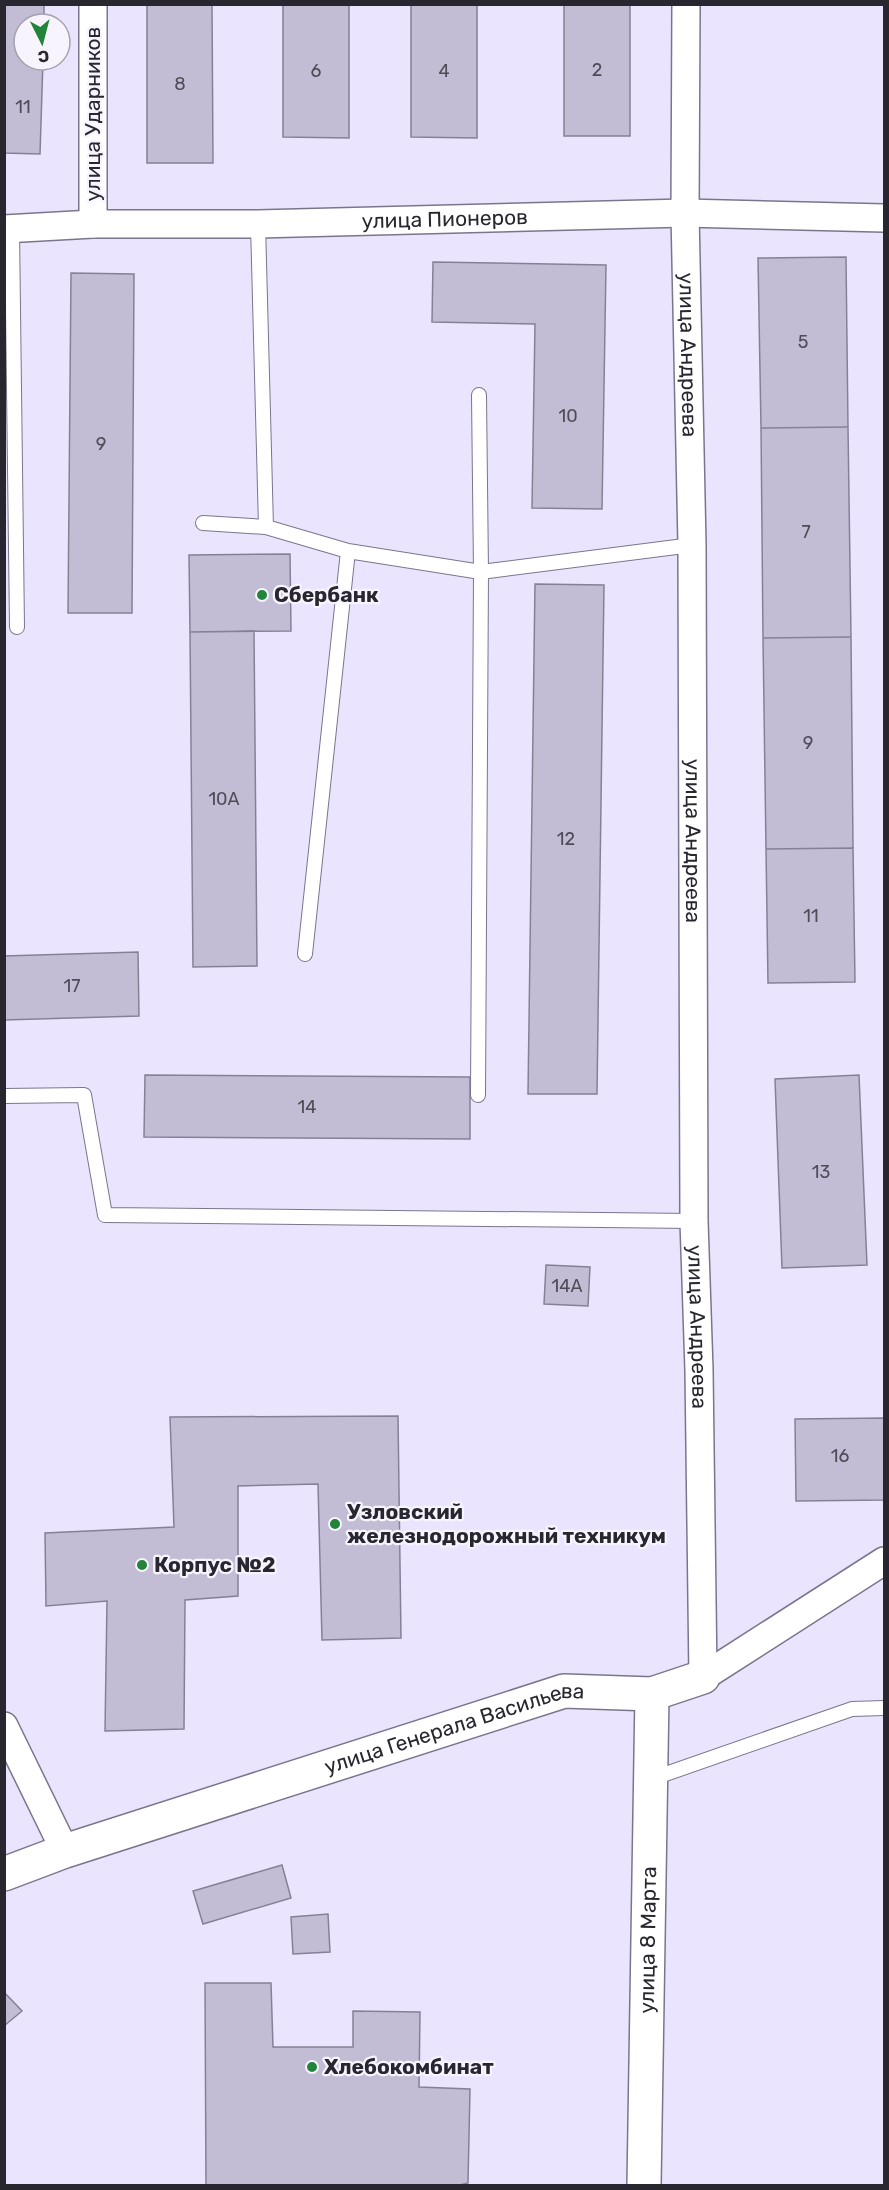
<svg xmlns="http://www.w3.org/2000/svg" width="889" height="2190" viewBox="0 0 889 2190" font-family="Rubik,sans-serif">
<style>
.building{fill:#c3bcd5;stroke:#868097;stroke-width:1.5}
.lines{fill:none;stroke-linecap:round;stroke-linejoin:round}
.lane-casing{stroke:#7b758c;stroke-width:16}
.street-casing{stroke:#7b758c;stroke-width:30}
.secondary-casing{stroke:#7b758c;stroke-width:36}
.lane{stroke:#fff;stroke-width:14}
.street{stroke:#fff;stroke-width:27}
.secondary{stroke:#fff;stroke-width:33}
.poi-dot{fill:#218438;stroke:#f7f4fe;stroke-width:2}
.labels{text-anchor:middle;stroke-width:4.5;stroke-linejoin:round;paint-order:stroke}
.number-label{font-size:18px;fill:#4f4c58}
.street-label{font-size:21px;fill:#28262f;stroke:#f7f4fe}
.poi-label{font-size:21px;font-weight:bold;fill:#28262f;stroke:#f7f4fe;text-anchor:start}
</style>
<rect width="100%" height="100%" fill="#ebe4fe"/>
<!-- building -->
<path class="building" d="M4 4H44V24H24V60H43L40 154 4 153Z
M147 4H212L213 163H147Z
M283 4H349V138L283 137Z
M411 4H477V138L411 137Z
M564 4H630V136H564Z
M846 257 848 427 761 428 758 258Z
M433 262 606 265 602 509 532 508 535 324 432 322Z
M71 273 134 274 132 613H68Z
M848 427 851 637 763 638 761 428Z
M290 554 291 631 190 632 189 555Z
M535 584 604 585 597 1094H528Z
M254 631 257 966 193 967 190 632Z
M851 637 853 848 766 849 763 638Z
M853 848 855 982 768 983 766 849Z
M138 952 139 1016 4 1020V956Z
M145 1075 470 1077V1139L144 1137Z
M859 1075 867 1265 782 1268 775 1079Z
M546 1265 590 1267 588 1306 544 1304Z
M398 1416 401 1638 322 1640 318 1484 238 1486V1596L185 1600 184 1729 105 1731 107 1601 46 1606 45 1533 174 1527 170 1417Z
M884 1418V1500L796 1501 795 1419Z
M282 1865 291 1898 203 1924 193 1891Z
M328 1914 330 1952 293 1954 291 1917Z
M205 1983H271L273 2047H353V2011L420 2012 419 2087 470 2089 468 2183 456 2186H206Z
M4 1992 22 2011 4 2026Z"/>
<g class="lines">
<!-- lane casing -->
<g class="lane-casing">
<path id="lane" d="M258 224 266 527
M12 230 17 627
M203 523 266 527 348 551 481 572 692 545
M305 954 348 551
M478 1095 481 572 479 395
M4 1096 84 1095 105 1215 694 1221
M651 1779 852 1709 884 1708"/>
</g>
<!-- street casing -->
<g class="street-casing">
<g id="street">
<path id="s1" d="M686 4 685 213 692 545 694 1221 699 1370 703 1677"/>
<path d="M93 224V4"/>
<path id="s2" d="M4 229 93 224H258L685 213 884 218"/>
<path d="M703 1677 884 1561"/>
<path d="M4 1726 65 1851"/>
</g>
</g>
<!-- secondary casing -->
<g class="secondary-casing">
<g id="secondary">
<path id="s3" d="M4 1874 65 1851 564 1691 652 1694 703 1677"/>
<path id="s4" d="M644 2186 652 1694"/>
</g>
</g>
<!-- lane -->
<use href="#lane" class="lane"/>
<!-- street -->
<use href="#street" class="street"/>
<!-- secondary -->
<use href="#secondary" class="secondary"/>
</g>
<!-- markers -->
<g class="poi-dot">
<circle cx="262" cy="595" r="6"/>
<circle cx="335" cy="1524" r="6"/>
<circle cx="142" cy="1565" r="6"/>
<circle cx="312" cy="2067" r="6"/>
</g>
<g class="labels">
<!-- number labels -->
<g class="number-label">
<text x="597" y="76">2</text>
<text x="316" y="77">6</text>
<text x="444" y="77">4</text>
<text x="180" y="90">8</text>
<text x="23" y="113">11</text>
<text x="803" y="348">5</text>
<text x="568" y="422">10</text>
<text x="101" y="450">9</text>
<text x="806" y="538">7</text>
<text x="808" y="749">9</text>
<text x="224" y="805">10А</text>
<text x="566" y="845">12</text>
<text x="811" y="922">11</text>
<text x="72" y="992">17</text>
<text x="307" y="1113">14</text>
<text x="821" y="1178">13</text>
<text x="567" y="1292">14А</text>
<text x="840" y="1462">16</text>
</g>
<!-- street labels -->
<g class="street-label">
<text transform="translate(93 114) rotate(-90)" y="7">улица Ударников</text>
<text dy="7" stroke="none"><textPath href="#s2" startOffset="441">улица Пионеров</textPath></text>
<text dy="7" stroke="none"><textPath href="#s1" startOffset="351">улица Андреева</textPath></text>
<text dy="7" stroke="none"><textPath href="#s1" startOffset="837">улица Андреева</textPath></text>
<text dy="7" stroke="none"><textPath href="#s1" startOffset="1323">улица Андреева</textPath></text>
<text dy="7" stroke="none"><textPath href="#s3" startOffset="474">улица Генерала Васильева</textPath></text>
<text dy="7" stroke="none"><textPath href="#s4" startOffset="246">улица 8 Марта</textPath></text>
</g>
<!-- poi labels -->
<g class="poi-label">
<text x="274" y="602">Сбербанк</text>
<text x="347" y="1519">Узловский<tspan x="347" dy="24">железнодорожный техникум</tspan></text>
<text x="154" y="1572">Корпус №2</text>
<text x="324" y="2074">Хлебокомбинат</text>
</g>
</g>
<!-- border -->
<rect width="889" height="2190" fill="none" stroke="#28262f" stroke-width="12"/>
<!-- north arrow -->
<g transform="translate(42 42) rotate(174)"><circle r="28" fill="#f7f4fe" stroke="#a4a2ab" stroke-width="1.5"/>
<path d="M0-4.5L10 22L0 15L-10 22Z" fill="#218438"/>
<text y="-9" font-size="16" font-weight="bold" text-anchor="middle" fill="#28262f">С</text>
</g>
</svg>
